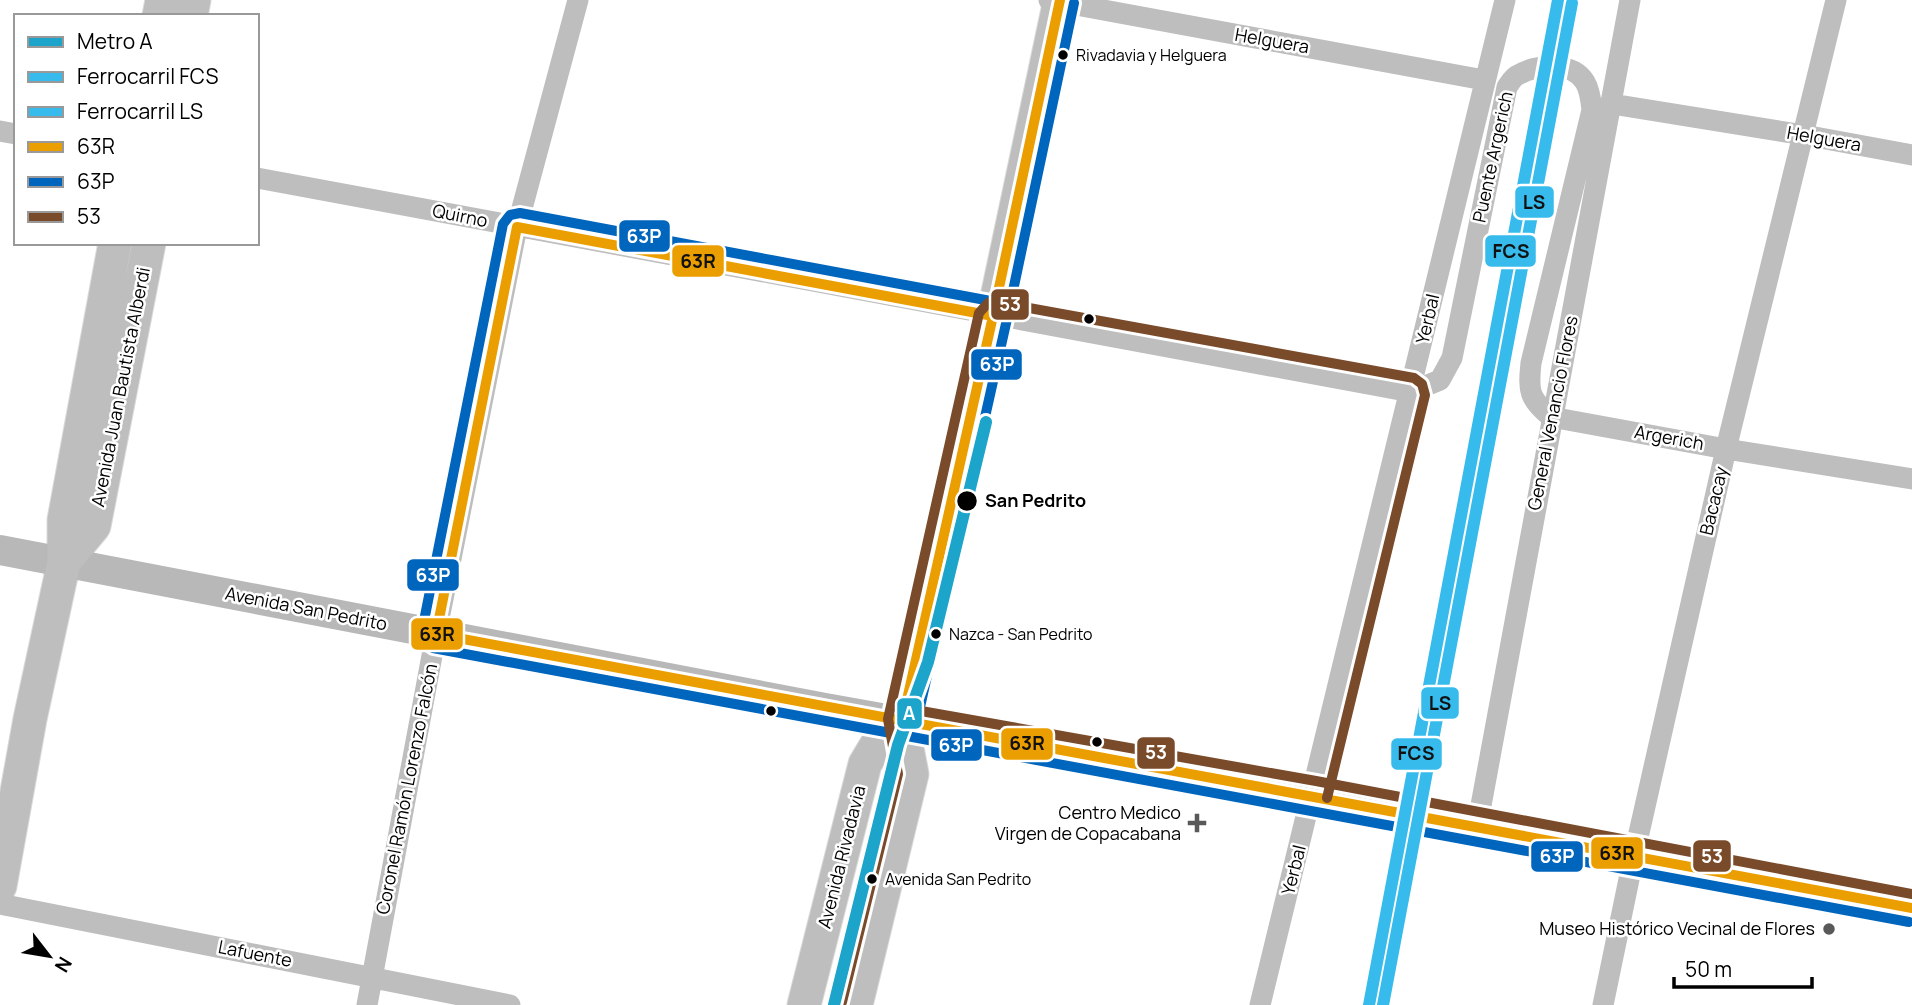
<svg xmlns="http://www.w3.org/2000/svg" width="1912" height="1005" viewBox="0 0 1912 1005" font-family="Manrope,sans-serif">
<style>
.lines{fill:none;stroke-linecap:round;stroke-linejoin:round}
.primary-casing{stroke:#dbdbdb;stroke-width:35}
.street{stroke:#bebebe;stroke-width:21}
.secondary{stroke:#b8b8b8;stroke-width:30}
.primary{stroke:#bebebe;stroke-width:33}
.bus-1-casing{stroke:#fff;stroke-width:16}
.bus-2-casing{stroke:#fff;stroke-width:16}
.bus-3-casing{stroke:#fff;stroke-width:16}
.bus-1{stroke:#eb9e00;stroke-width:10}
.bus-2{stroke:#0065bd;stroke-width:10}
.bus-3{stroke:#7a4b2a;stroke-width:10}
.rail-1-casing{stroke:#fff;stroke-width:18}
.rail-2-casing{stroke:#fff;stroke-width:18}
.rail-1{stroke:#37bbed;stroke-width:12}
.rail-2{stroke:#37bbed;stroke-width:12}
.metro-1-casing{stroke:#fff;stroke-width:18}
.metro-1{stroke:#1ca4cb;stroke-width:12}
.bus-dot{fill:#000;stroke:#fff;stroke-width:2.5}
.poi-dot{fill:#595959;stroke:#fff;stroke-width:2.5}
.labels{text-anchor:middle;stroke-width:5;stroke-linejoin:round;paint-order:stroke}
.bus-label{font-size:16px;fill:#000;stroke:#fff;text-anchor:start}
.street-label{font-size:18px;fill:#000;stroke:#fff}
.stop-label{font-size:18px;font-weight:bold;fill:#000;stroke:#fff;text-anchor:start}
.poi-label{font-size:18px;fill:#000;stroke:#fff;text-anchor:end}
.line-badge{stroke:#fff;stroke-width:2.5}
.badge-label{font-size:19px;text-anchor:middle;font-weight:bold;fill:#fff}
.pale-badge-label{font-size:19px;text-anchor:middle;font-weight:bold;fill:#111}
</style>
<rect width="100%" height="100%" fill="#fff"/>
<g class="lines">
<!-- primary casing -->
<g class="primary-casing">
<path id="primary" d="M159 16 162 0
M191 16 194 0
M64 562 94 526 149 243
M0 886 30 719 64 562V520L115 243
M804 1005 865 764 877 744 902 722
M856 1005 912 774 902 722 993 316 1060 0"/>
</g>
<!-- street -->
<path class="street" d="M1049 0 1484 80
M1612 104 1804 135 1912 155
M0 131 16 134
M257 178 1411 392 1440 380 1452 358 1507 87C1510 83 1513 77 1518 75 1537 64 1572 61 1585 82 1590 90 1591 101 1592 110L1531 363C1528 392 1529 398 1551 417L1726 449 1912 479
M1477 827 1630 0
M0 904 510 1005
M367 1005 436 634 517 227 578 0
M1260 1005 1505 0
M1603 1005 1634 855 1726 449 1836 0"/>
<!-- secondary -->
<path class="secondary" d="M0 550 825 708 1313 795 1912 908"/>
<!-- primary -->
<use href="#primary" class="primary"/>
<!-- bus-1 casing -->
<g class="bus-1-casing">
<path id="bus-1" d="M993 316 517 227 436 634 1912 908
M902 722 993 316 1060 0"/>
</g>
<!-- bus-2 casing -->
<g class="bus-2-casing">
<path id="bus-2" d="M996 302 520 213 510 215 503 224 422 631 424 641 433 648 1909 922
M916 725 1007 319 1074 3"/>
</g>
<!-- bus-3 casing -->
<g class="bus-3-casing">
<path id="bus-3" d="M904 708 1316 781 1912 894
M842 1002 898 774 888 719 979 313 988 303 996 302 1414 378 1422 384 1425 395 1327 798"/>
</g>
<!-- bus-1 -->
<use href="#bus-1" class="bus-1"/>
<!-- bus-2 -->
<use href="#bus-2" class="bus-2"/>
<!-- bus-3 -->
<use href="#bus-3" class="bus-3"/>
<!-- rail-1 casing -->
<g class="rail-1-casing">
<path id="rail-1" d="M1369 1005 1558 0"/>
</g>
<!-- rail-2 casing -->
<g class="rail-2-casing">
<path id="rail-2" d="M1383 1005 1572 3"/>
</g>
<!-- rail-1 -->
<use href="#rail-1" class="rail-1"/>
<!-- rail-2 -->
<use href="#rail-2" class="rail-2"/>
<!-- metro-1 casing -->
<g class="metro-1-casing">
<path id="metro-1" d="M834 1005 898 745 928 662 986 422"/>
</g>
<!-- metro-1 -->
<use href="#metro-1" class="metro-1"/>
</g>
<!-- markers -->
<g class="bus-dot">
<circle cx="1063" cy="55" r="6"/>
<circle cx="1089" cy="319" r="6"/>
<circle cx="967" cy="501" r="11"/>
<circle cx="936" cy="634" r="6"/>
<circle cx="771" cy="711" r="6"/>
<circle cx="1097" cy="742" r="6"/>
<circle cx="872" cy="879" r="6"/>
</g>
<g class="poi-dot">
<path d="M1193.5 812.5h7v7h7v7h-7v7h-7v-7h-7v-7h7z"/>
<circle cx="1829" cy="929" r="7"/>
</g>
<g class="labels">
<!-- bus labels -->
<g class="bus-label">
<text x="1076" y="61">Rivadavia y Helguera</text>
<text x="949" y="640">Nazca - San Pedrito</text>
<text x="885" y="885">Avenida San Pedrito</text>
</g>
<!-- street labels -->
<g class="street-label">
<text transform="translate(1272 41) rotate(10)" y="6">Helguera</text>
<text transform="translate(1824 139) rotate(10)" y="6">Helguera</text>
<text transform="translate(1493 157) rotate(-78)" y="6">Puente Argerich</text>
<text transform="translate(460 216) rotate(11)" y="6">Quirno</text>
<text transform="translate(1428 319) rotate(-77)" y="6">Yerbal</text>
<text transform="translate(121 387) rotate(-79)" y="6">Avenida Juan Bautista Alberdi</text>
<text transform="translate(1553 413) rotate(-79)" y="6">General Venancio Flores</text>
<text transform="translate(1669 438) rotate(10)" y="6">Argerich</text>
<text transform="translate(1714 501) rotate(-77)" y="6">Bacacay</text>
<text transform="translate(306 609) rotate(11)" y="6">Avenida San Pedrito</text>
<text transform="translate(407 789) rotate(-79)" y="6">Coronel Ramón Lorenzo Falcón</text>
<text transform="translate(842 857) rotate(-76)" y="6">Avenida Rivadavia</text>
<text transform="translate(1294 870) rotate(-76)" y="6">Yerbal</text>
<text transform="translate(255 954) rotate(11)" y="6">Lafuente</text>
</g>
<!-- stop labels -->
<g class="stop-label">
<text x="985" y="507">San Pedrito</text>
</g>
<!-- poi labels -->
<g class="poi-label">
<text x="1181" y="819">Centro Medico<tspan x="1181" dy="21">Virgen de Copacabana</tspan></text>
<text x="1815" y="935">Museo Histórico Vecinal de Flores</text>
</g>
</g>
<g class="line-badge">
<rect x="1514" y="185" width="41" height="34" rx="7" fill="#37bbed"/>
<rect x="618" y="219" width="53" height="34" rx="7" fill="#0065bd"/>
<rect x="1484" y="234" width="53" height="34" rx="7" fill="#37bbed"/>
<rect x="671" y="244" width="54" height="34" rx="7" fill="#eb9e00"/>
<rect x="990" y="288" width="40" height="33" rx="7" fill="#7a4b2a"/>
<rect x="970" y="348" width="53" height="33" rx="7" fill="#0065bd"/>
<rect x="406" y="558" width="54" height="34" rx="7" fill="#0065bd"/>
<rect x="410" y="617" width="54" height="34" rx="7" fill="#eb9e00"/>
<rect x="1420" y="686" width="40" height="34" rx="7" fill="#37bbed"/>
<rect x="896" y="697" width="27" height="33" rx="7" fill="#1ca4cb"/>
<rect x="1000" y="727" width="54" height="34" rx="7" fill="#eb9e00"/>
<rect x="930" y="728" width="53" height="34" rx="7" fill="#0065bd"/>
<rect x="1136" y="736" width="40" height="34" rx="7" fill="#7a4b2a"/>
<rect x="1390" y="737" width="53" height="34" rx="7" fill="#37bbed"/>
<rect x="1590" y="836" width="54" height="34" rx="7" fill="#eb9e00"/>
<rect x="1692" y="839" width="40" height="34" rx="7" fill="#7a4b2a"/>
<rect x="1530" y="840" width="54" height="33" rx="7" fill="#0065bd"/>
</g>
<g class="badge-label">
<text x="644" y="243">63P</text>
<text x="1010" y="311">53</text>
<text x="997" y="371">63P</text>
<text x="433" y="582">63P</text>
<text x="909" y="720">A</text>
<text x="956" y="752">63P</text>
<text x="1156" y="759">53</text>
<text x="1712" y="863">53</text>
<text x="1557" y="863">63P</text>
</g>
<g class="pale-badge-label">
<text x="1534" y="209">LS</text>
<text x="1511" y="258">FCS</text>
<text x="698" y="268">63R</text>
<text x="437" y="641">63R</text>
<text x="1440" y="710">LS</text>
<text x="1027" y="750">63R</text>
<text x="1416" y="760">FCS</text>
<text x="1617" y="860">63R</text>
</g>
<!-- legend -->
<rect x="14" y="14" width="245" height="231" fill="#ffffff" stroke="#999999" stroke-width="2"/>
<rect x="28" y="37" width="35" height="10" fill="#1ca4cb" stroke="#999999" stroke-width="2"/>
<text x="77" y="49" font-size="21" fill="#000000">Metro A</text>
<rect x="28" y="72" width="35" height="10" fill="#37bbed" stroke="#999999" stroke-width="2"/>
<text x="77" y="84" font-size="21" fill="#000000">Ferrocarril FCS</text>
<rect x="28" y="107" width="35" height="10" fill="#37bbed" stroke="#999999" stroke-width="2"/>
<text x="77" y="119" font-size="21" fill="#000000">Ferrocarril LS</text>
<rect x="28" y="142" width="35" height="10" fill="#eb9e00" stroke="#999999" stroke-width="2"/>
<text x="77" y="154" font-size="21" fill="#000000">63R</text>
<rect x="28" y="177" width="35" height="10" fill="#0065bd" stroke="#999999" stroke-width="2"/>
<text x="77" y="189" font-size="21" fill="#000000">63P</text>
<rect x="28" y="212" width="35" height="10" fill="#7a4b2a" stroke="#999999" stroke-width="2"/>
<text x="77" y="224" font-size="21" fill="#000000">53</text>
<!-- north arrow -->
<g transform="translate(49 956) rotate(121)" stroke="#ffffff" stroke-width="5" paint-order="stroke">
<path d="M0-5L12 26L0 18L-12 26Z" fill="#000000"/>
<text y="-10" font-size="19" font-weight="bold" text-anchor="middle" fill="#000000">N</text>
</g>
<!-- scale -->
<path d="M1674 977v10h138v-10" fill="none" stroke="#000000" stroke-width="3.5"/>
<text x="1685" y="977" font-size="21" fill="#000000" stroke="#ffffff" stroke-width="5" paint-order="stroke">50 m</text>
</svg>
